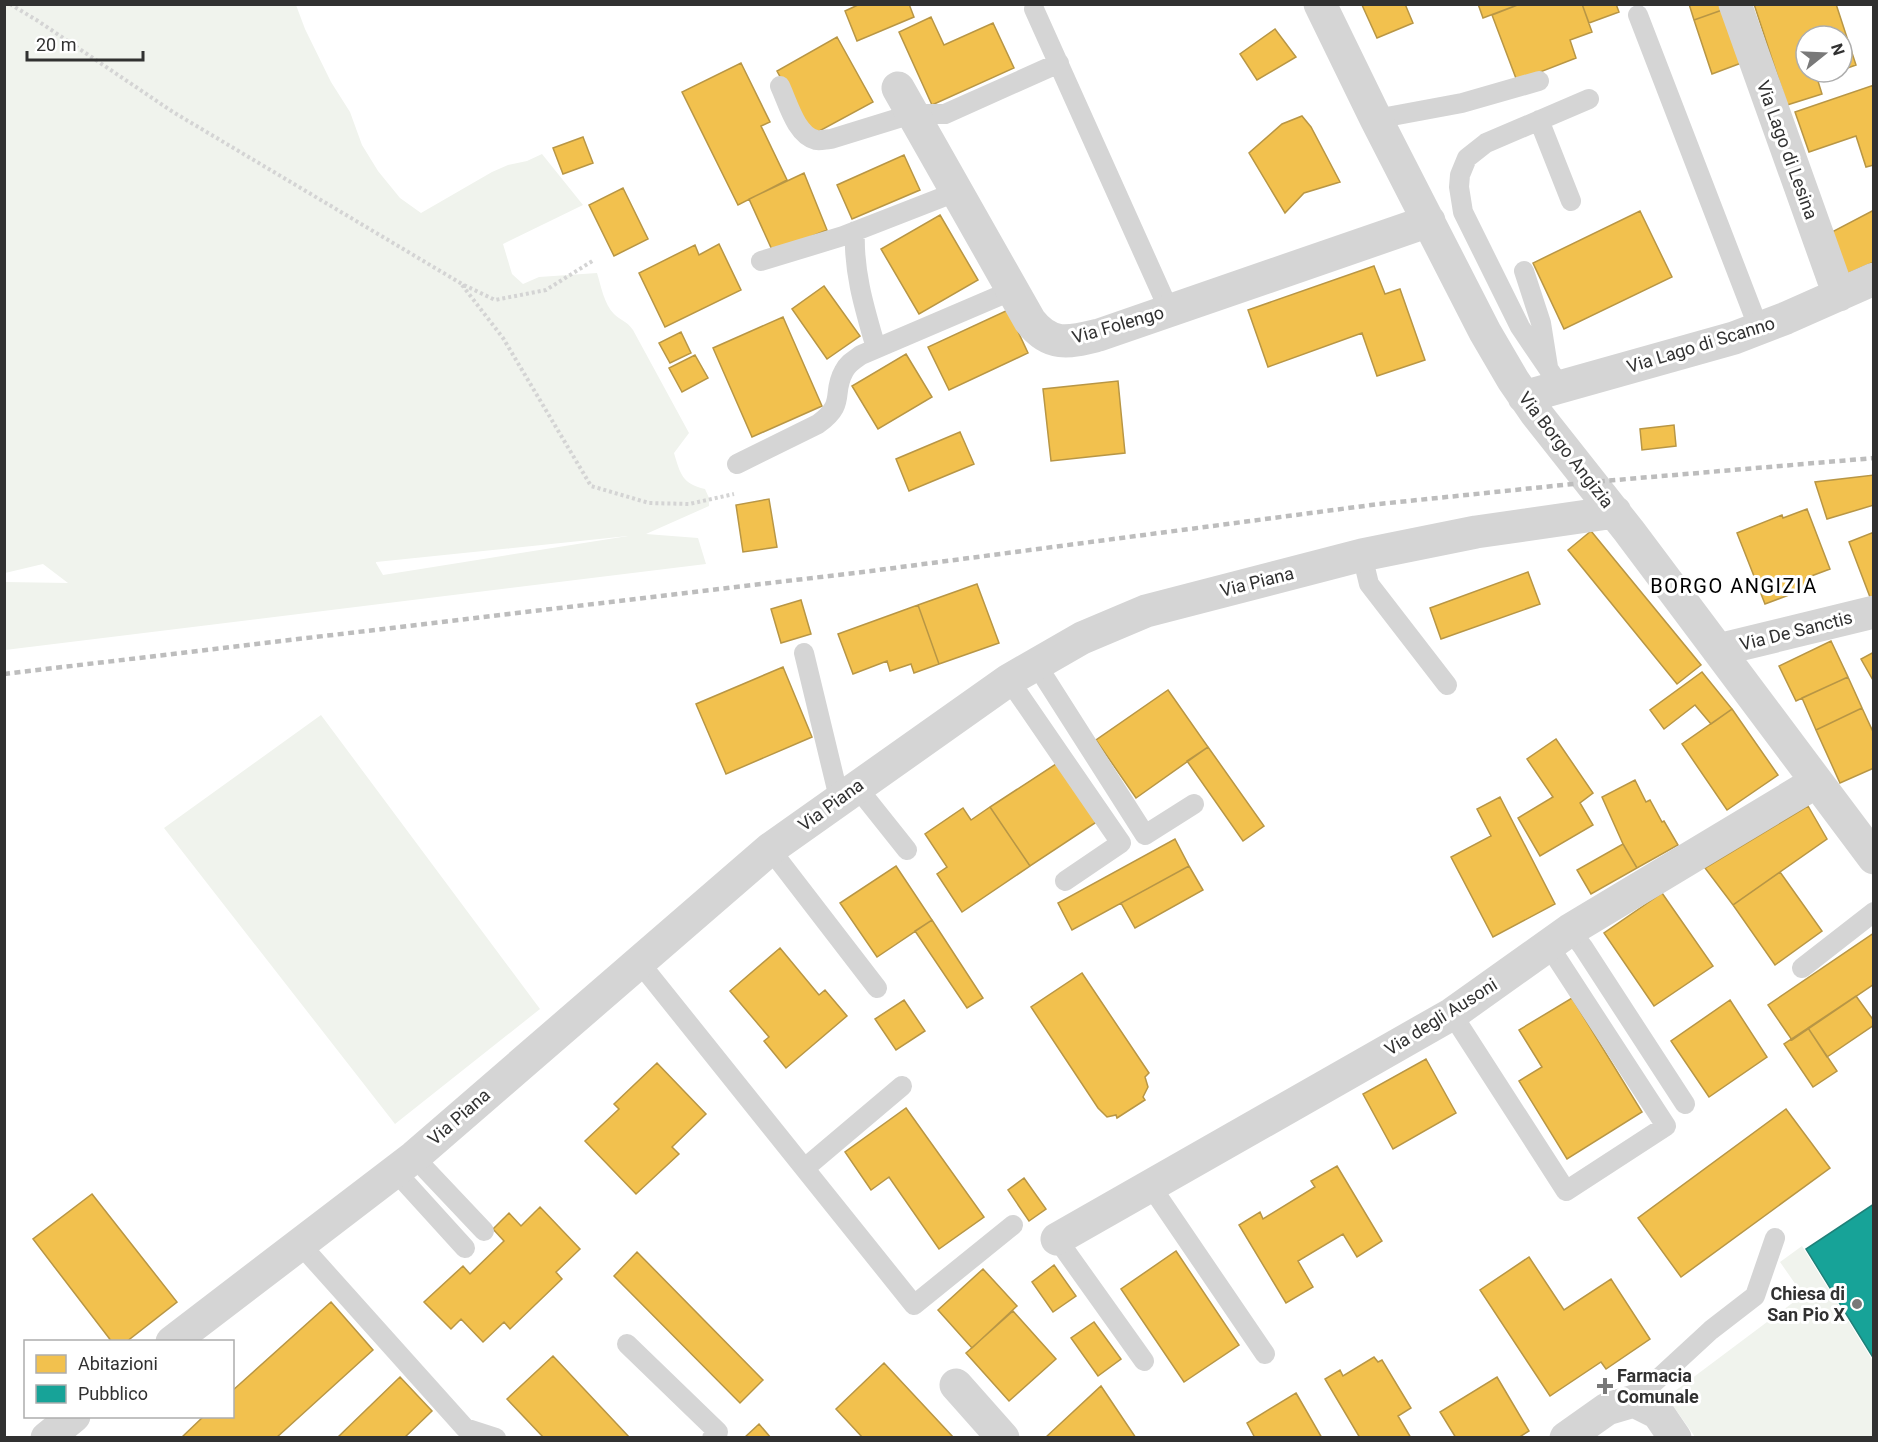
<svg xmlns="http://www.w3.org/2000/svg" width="1878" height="1442" viewBox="0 0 1878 1442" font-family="Roboto,sans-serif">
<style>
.green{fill:#f0f3ed;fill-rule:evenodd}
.homes{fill:#f2c14e;stroke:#b89645;stroke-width:1.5}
.public{fill:#17a398;stroke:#1f8179;stroke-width:1.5}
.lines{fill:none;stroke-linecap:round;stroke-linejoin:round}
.path{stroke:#d4d4d4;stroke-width:4;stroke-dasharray:3 3;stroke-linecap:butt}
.lane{stroke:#d5d5d5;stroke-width:20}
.street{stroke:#d5d5d5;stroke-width:33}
.rail{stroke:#bdbdbd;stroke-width:4.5;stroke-dasharray:6 4.5;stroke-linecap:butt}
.poi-dot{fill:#797979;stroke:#fff;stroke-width:2}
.labels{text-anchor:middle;stroke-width:6;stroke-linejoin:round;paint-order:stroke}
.street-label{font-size:18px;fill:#313131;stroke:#fff}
.poi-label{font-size:18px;font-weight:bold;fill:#313131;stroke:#fff;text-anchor:end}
.neighbourhood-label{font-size:20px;letter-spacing:1.5px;fill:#000;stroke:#fff}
</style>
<rect width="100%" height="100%" fill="#fff"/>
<!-- green -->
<path class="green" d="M5 4 296 5 305 29 331 82 350 112 362 145 378 171 400 198 421 213 492 172 508 165 527 161 542 154 583 205 503 244 512 274 523 284 539 277 597 273C601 286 604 304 614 314 621 321 626 320 633 330L689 433 674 453C680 473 682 484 705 489L709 498V506L646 534 698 538 706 564 5 650V582L68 583 43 564 5 573ZM628 536 383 575 376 563V562Z
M321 715 540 1009 395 1124 164 828Z
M1802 1246 1873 1361V1437H1695L1667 1397 1803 1295 1780 1262Z"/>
<!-- homes -->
<path class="homes" d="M860 4H909L914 17 857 41 845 11Z
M1405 4 1413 23 1377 38 1362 5Z
M1478 4H1520L1483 18Z
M1520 4H1582L1592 32 1570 40 1576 58 1517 81 1492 15Z
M1582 4H1616L1619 12 1589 23Z
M1689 4H1724L1725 9 1694 20Z
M1754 4H1836L1856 65 1842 70V36H1806V72H1834L1817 78 1822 94 1787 105Z
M1725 9 1744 62 1712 74 1694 20Z
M931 17 944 45 993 23 1014 68 932 105 899 32Z
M1275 29 1296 57 1257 80 1240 54Z
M837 37 873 102 812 135 777 71Z
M741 63 770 122 761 126 787 180 738 205 682 92Z
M1874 85V165L1866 167 1856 136 1809 152 1795 112Z
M1302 116 1311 127 1340 182 1304 193 1285 213 1249 153 1282 124Z
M583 137 593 163 563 174 553 148Z
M904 155 920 190 852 219 837 185Z
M804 173 827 230 773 252 749 199Z
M623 188 648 239 614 256 589 205Z
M1874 210V262L1847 274 1830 233Z
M1640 211 1672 277 1564 329 1533 263Z
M940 215 978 280 919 314 881 249Z
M719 244 741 290 665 327 639 273 695 245 699 255Z
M1374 266 1385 294 1400 289 1425 360 1377 376 1362 333 1268 367 1248 310Z
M824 286 860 336 827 359 792 309Z
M1008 310 1028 353 949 390 928 347Z
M783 317 822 406 752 437 713 348Z
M681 332 691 353 670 363 659 343Z
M906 354 932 397 878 429 852 386Z
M695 355 708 378 682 392 669 368Z
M1118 381 1125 453 1051 461 1043 389Z
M1674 425 1676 446 1642 450 1640 429Z
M960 432 974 464 909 491 896 459Z
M1874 475V505L1827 519 1815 482Z
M769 499 777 547 743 552 736 505Z
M1807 509 1830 569 1806 578 1810 587 1765 604 1737 533 1782 515 1783 518Z
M1591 531 1701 665 1677 684 1568 550Z
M1874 532V596L1870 597 1849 542Z
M1528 572 1540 604 1441 639 1430 608Z
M977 584 999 643 939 664 918 605Z
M801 600 811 634 781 643 771 609Z
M918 605 939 664 914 673 911 664 890 671 887 661 853 674 838 634Z
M1831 641 1848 677 1796 701 1779 666Z
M1874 652V682L1861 659Z
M783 667 812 737 726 774 696 704Z
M1702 672 1732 709 1711 724 1695 705 1664 729 1650 710Z
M1848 677 1862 708 1816 730 1802 698Z
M1168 690 1208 747 1136 798 1096 740Z
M1862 708 1874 734V768L1840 783 1816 730Z
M1732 709 1778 775 1727 810 1682 744Z
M1556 739 1593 793 1580 803 1593 825 1540 856 1518 818 1553 797 1527 759Z
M1208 747 1264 826 1243 841 1187 761Z
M1059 762 1098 821 1030 866 990 807Z
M1635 780 1646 802 1650 800 1662 822 1664 821 1678 845 1637 868 1623 844 1602 797Z
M1500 797 1555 904 1493 937 1451 857 1491 836 1477 809Z
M1808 806 1827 839 1733 905 1705 868Z
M990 807 1030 866 962 912 937 874 947 867 925 834 963 808 971 820Z
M1175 839 1189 866 1072 930 1058 903Z
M1623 844 1637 868 1591 894 1577 870Z
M896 866 932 920 877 957 840 903Z
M1189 866 1203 890 1135 928 1121 903Z
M1780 872 1822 931 1775 965 1733 905Z
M1662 893 1713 966 1654 1006 1604 933Z
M932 920 983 998 967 1008 915 931Z
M1874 933V984L1792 1040 1768 1005Z
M780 948 819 995 825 990 847 1016 786 1068 764 1041 769 1037 730 991Z
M1082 973 1149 1073 1145 1077 1148 1087 1143 1097 1145 1100 1117 1118 1116 1115 1107 1117 1098 1108 1031 1007Z
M1856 996 1874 1021V1025L1827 1057 1808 1028Z
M1572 998 1642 1112 1567 1159 1519 1081 1542 1067 1519 1030Z
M904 1000 925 1031 896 1050 875 1019Z
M1730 1000 1767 1057 1709 1097 1671 1041Z
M1808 1028 1837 1071 1813 1087 1784 1044Z
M1426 1059 1456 1113 1393 1149 1363 1094Z
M657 1063 706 1114 672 1147 679 1154 636 1194 585 1141 619 1109 614 1104Z
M906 1108 984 1217 939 1249 889 1177 871 1190 845 1152Z
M1786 1109 1830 1168 1681 1277 1638 1218Z
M1337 1166 1382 1241 1357 1257 1343 1234 1298 1261 1313 1287 1286 1303 1239 1225 1260 1212 1263 1219 1315 1187 1311 1181Z
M1024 1178 1046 1209 1029 1221 1008 1190Z
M92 1194 177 1302 126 1342H112L33 1239Z
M540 1207 580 1249 556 1272 562 1279 510 1329 504 1322 483 1342 461 1319 451 1329 424 1302 463 1266 470 1274 504 1241 493 1229 509 1213 521 1226Z
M1176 1251 1239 1345 1184 1382 1121 1289Z
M637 1252 763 1380 740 1403 614 1276Z
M1529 1257 1564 1310 1611 1279 1650 1339 1606 1369 1601 1362 1550 1396 1480 1290Z
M1054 1265 1076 1296 1053 1312 1032 1282Z
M983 1269 1017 1306 972 1348 938 1310Z
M331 1302 373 1350 276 1438H181L204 1416H232V1391Z
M1013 1311 1056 1359 1009 1401 966 1353Z
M1094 1322 1121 1359 1098 1376 1071 1338Z
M553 1356 630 1438H544L507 1399Z
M1374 1357 1378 1362 1382 1360 1411 1408 1398 1416 1411 1438H1360L1325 1379 1340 1370 1343 1376Z
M884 1363 954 1438H863L836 1409Z
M400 1377 432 1411 404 1438H337Z
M1497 1377 1529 1431 1518 1438H1456L1440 1412Z
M1101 1386 1136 1438H1046V1437Z
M1296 1393 1322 1438H1255L1247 1423Z
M759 1424 771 1438H744Z"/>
<!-- public -->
<path class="public" d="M1874 1204V1359L1806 1249Z"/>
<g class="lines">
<!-- path -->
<path class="path" d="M10 4 38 21 173 112 462 284 495 300 546 290 594 260
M462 285 503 338 591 486 649 503 689 504 734 494"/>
<!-- lane -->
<path class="lane" d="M1034 9 1169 310
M1638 15 1759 329
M780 86C788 103 796 135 816 140 821 141 826 139 831 139L912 114H945L1059 63
M1376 119 1462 103 1539 81
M1539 120 1571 201
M855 231C853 272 865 310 876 348
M761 261 843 236 956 192
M1524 271 1541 323 1548 367
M1560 386 1520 327 1463 212 1459 187 1460 175 1467 158 1486 143 1589 99
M737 464 818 424C847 403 831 394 844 371 848 363 854 360 861 355L1013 290
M1362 555 1369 584 1447 685
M804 653 839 798
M1036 664 1145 835 1194 804
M1009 680 1121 843 1065 881
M856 786 907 850
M770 849 877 988
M1570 930 1583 947 1685 1104
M639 962 914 1305 1013 1225
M1802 968 1874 912
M1452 1014 1566 1191 1666 1126 1549 946
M414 1157 484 1231
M805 1168 902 1086
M395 1171 465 1248
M1150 1185 1265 1354
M1057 1239 1144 1361
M300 1244 465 1428 496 1438
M627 1344 718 1432 712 1438
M1634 1401 1711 1330 1755 1296 1775 1238"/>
<!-- street -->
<path class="street" d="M1320 4 1376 119 1485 332 1513 380 1535 412 1629 531 1874 858
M1735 4 1839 295
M898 88 1030 321C1051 348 1070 342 1099 335L1429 221
M1524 397 1734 338 1786 318 1874 279
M1718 650 1874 612
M1057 1239 1452 1014 1570 930 1816 782
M172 1342 414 1157 770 849 1009 680 1082 638 1146 611 1362 555 1476 532 1615 512
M956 1385 1003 1438
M47 1438 74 1416
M1566 1438 1607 1409 1634 1401 1658 1413 1675 1438"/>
<!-- rail -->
<path class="rail" d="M4 674 871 571 1379 504 1592 482 1874 458"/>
</g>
<!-- markers -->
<g class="poi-dot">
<circle cx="1857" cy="1304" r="6"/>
<path d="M1602 1377h6v6h6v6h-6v6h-6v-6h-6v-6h6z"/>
</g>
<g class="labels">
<!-- street labels -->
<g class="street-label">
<text transform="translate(1787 150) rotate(70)" y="6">Via Lago di Lesina</text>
<text transform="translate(1118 325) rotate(-16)" y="6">Via Folengo</text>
<text transform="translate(1701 345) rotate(-17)" y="6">Via Lago di Scanno</text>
<text transform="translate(1566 450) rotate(52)" y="6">Via Borgo Angizia</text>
<text transform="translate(1257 582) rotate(-14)" y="6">Via Piana</text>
<text transform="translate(1796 631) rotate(-14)" y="6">Via De Sanctis</text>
<text transform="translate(831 805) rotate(-36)" y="6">Via Piana</text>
<text transform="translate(1441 1017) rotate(-32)" y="6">Via degli Ausoni</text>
<text transform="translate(459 1117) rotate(-41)" y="6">Via Piana</text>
</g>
<!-- poi labels -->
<g class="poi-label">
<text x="1845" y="1300">Chiesa di<tspan x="1845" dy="21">San Pio X</tspan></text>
<text x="1617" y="1382" text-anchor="start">Farmacia<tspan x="1617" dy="21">Comunale</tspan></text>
</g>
<!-- neighbourhood labels -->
<g class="neighbourhood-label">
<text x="1734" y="593">BORGO ANGIZIA</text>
</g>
</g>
<!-- border -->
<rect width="1878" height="1442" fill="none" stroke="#313131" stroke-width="12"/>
<!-- legend -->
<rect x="24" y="1340" width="210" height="78" fill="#ffffff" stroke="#adadad" stroke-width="1.5"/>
<rect x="36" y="1355" width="30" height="18" fill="#f2c14e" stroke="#adadad" stroke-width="1.5"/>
<text x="78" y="1370" font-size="18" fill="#313131">Abitazioni</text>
<rect x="36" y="1385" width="30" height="18" fill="#17a398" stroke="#adadad" stroke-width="1.5"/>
<text x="78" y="1400" font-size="18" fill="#313131">Pubblico</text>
<!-- north arrow -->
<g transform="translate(1824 54) rotate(72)"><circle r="28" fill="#ffffff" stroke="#adadad" stroke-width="1.5"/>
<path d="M0-4.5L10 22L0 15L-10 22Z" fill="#797979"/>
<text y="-9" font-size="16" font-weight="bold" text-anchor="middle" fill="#313131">N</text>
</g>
<!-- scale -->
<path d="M27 51v9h116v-9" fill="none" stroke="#313131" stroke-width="3"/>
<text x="36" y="51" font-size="18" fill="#313131" stroke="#ffffff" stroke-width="4.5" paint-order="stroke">20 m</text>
</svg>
